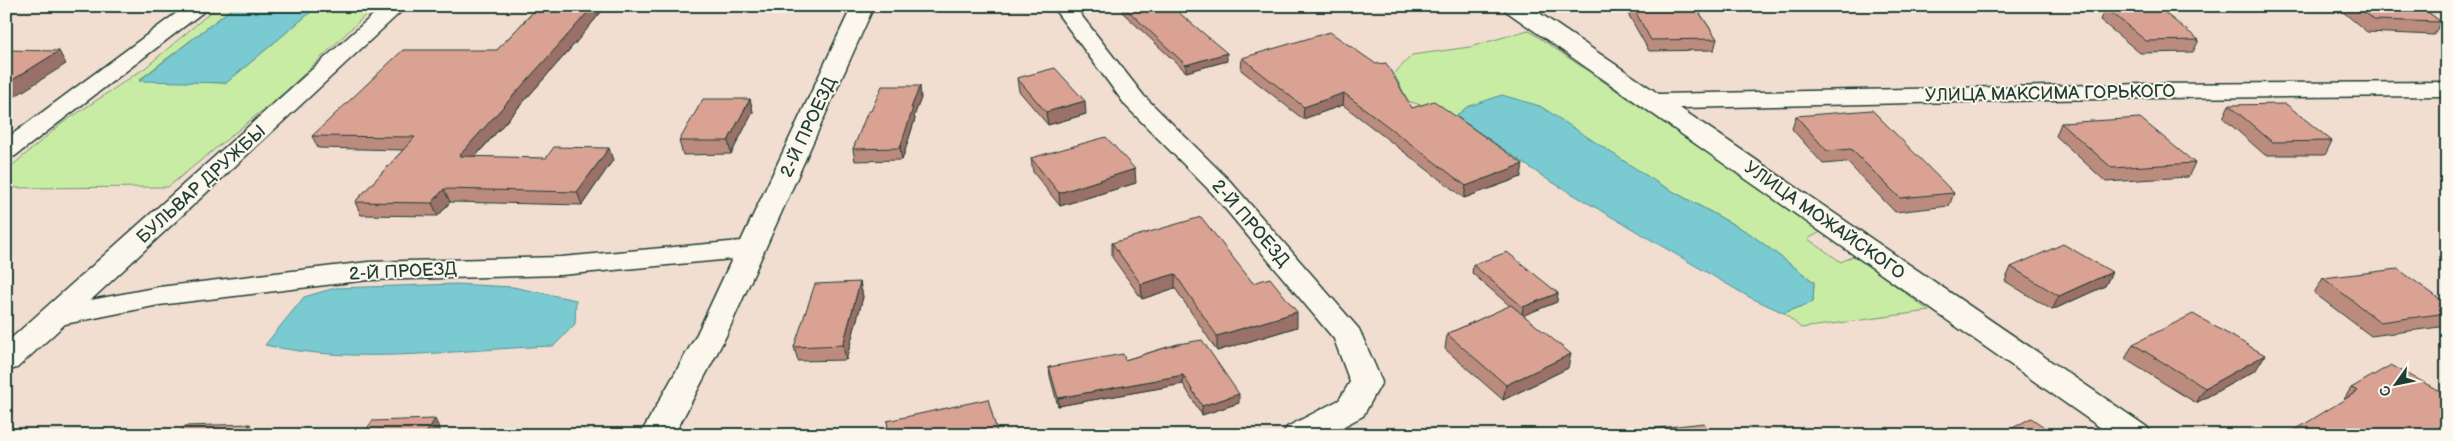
<svg xmlns="http://www.w3.org/2000/svg" width="2453" height="441" viewBox="0 0 2453 441" font-family="'Balsamiq Sans',sans-serif">
<style>
.green{fill:#c9eca5;stroke:#74946c}
.water{fill:#79cad1;stroke:#559292}
.lines{fill:none;stroke-linecap:round;stroke-linejoin:round}
.minor-casing{stroke:#1f3d34;stroke-width:3}
.minor{fill:#fbf7ec;fill-rule:evenodd}
.wall{fill:#bb8b7e;stroke:#1f3d34}
.shaded-wall{fill:#997167;stroke:#1f3d34}
.building{fill:#daa293;stroke:#1f3d34}
.labels{text-anchor:middle;stroke-width:4;stroke-linejoin:round;paint-order:stroke}
.street-label{font-size:18px;fill:#1f3d34;stroke:#fbf7ec}
</style>
<rect width="100%" height="100%" fill="#f1ded1"/>
<filter id="ink" filterUnits="userSpaceOnUse"><feTurbulence type="fractalNoise" baseFrequency=".02" numOctaves="2"/><feDisplacementMap in="SourceGraphic" scale="10" xChannelSelector="R" yChannelSelector="G"/><feConvolveMatrix kernelMatrix="1 2 1 2 8 2 1 2 1" color-interpolation-filters="sRGB"/></filter>
<g filter="url(#ink)">
<!-- green -->
<path class="green" d="M218 6H235L139 80 226 83 318 6H375L284 93 168 187 6 188V171L61 124 145 68Z
M1528 30 1822 231 1808 239 1841 262 1855 255 1929 311 1801 328 1784 313 1813 302 1814 282 1749 233 1658 183 1467 107 1456 116 1408 101 1394 74 1412 55 1470 47Z"/>
<!-- water -->
<path class="water" d="M235 6H318L226 83 139 81Z
M1502 95 1540 106 1658 183 1749 233 1814 282 1813 302 1784 313 1749 297 1545 178 1456 116 1467 107Z
M456 284 513 287 576 300 575 324 554 346C458 349 360 366 265 345L304 297 335 288Z"/>
<g class="lines">
<!-- minor casing -->
<g class="minor-casing">
<path id="minor" d="M186 6H211L15 156 6 159V139Z
M383 6H407L91 300 159 287 368 262 561 257 741 241 852 6H874L726 336 674 435H640L696 336 732 259 561 275 368 280 159 305 65 324 17 368 6 371V343Z
M1052 6H1074L1144 96 1230 181 1359 329 1382 382 1363 416 1327 435H1282L1287 427 1339 400 1350 382 1334 339 1212 193 1126 106Z
M1503 6H1529L1659 94 2149 84 2447 82V96L2149 98 1680 108 2147 427 2152 435H2111L1506 11Z"/>
</g>
<!-- minor -->
<use href="#minor" class="minor"/>
</g>
<!-- wall -->
<path class="wall" d="M539 6H606L578 40 475 157 613 160 582 205 450 202 438 216 361 215 355 202 403 150 318 148 312 136 497 50Z
M1122 6H1171L1227 61 1186 72 1123 13Z
M1628 6H1695L1717 39 1714 50 1649 51 1627 12Z
M2336 6H2420L2441 22 2434 35 2367 32Z
M2105 7 2199 40 2193 52 2140 53 2100 20Z
M1242 58 1412 108 1521 177 1464 198 1343 105 1303 119 1241 70Z
M1017 78 1086 114 1048 125 1019 91Z
M921 98 914 116 915 119 902 160 855 161 853 149 871 111Z
M750 99 753 112 731 154 683 155 679 141Z
M2229 105 2332 141 2325 155H2265L2223 118Z
M1796 116 1954 193 1949 206 1895 212 1847 162 1823 164 1792 129Z
M2061 123 2195 163 2188 177 2106 182 2056 136Z
M1031 158 1136 183 1060 206 1033 172Z
M1112 243 1253 283 1297 327 1217 351 1175 288 1142 299 1112 257Z
M1473 265 1557 302 1523 315 1568 368 1503 400 1445 349 1447 334 1510 306 1472 273Z
M2011 267 2112 272 2105 286 2052 310 2005 281Z
M2323 278 2447 304V326L2371 336 2314 293Z
M860 282 863 297 846 360 798 361 794 347Z
M1178 344 1239 403 1202 415 1183 384 1058 406 1050 376 1049 367 1125 360Z
M2133 344 2256 370 2196 403 2125 359Z
M2351 388 2447 395 2343 401Z"/>
<!-- shaded-wall -->
<path class="shaded-wall" d="M593 6H606L578 40 464 169 459 156Z
M59 51 66 64 6 102V84Z
M1227 53V61L1186 72V65Z
M920 86 921 98 914 116 915 119 902 160 900 148 911 108Z
M1344 93 1343 105 1303 119 1304 107Z
M750 99 753 112 731 154 728 141Z
M1085 101 1086 114 1048 125 1046 112Z
M609 148 613 160 582 205 577 192Z
M1523 164 1521 177 1464 198 1466 186Z
M1135 169 1136 183 1060 206 1059 193Z
M444 189 450 202 438 216 432 203Z
M2112 272 2105 286 2052 310 2059 296Z
M1175 274V288L1142 299 1141 284Z
M860 282 863 297 846 360 843 345Z
M1558 293 1557 302 1522 316 1523 307Z
M1297 312V327L1217 351V336Z
M1571 354 1568 368 1503 400 1506 385Z
M2265 355 2256 370 2196 403 2205 388Z
M1183 375V384L1058 406V398Z
M1239 394V403L1202 415V406Z
M435 419 442 434 441 435H425Z
M250 424 256 435H242Z"/>
<!-- building -->
<path class="building" d="M539 6H593L574 28 459 156 546 158 554 147 609 148 577 192 444 189 432 203 355 202 415 137 312 136 403 50H497Z
M1123 6H1171L1227 53 1186 65Z
M1632 6H1695L1717 39 1651 40Z
M2156 6 2199 40 2146 41 2105 7Z
M2358 6H2420L2441 22 2374 20Z
M1330 32 1376 64 1386 63 1412 108 1434 101 1523 164 1466 186 1344 93 1304 107 1242 58Z
M6 50 59 51 6 84Z
M1055 68 1085 101 1046 112 1017 78Z
M882 86H920L911 108H913L900 148 853 149 868 111H871Z
M703 99H750L728 141H679Z
M2286 104 2332 141 2272 142 2229 105Z
M1872 110 1954 193 1900 198 1851 149 1827 151 1796 116Z
M2140 118 2195 163 2112 168 2061 123Z
M1106 137 1135 169 1059 193 1031 158Z
M1201 217 1253 283 1270 278 1297 312 1217 336 1175 274 1141 284 1112 243Z
M2063 244 2112 272 2059 296 2011 267Z
M1507 252 1558 293 1523 307 1473 265Z
M2398 269 2447 304V313L2380 322 2323 278Z
M860 282 843 345 794 347 815 284Z
M1511 305 1571 354 1506 385 1447 334Z
M2193 314 2265 355 2205 388 2133 344Z
M1202 340 1239 394 1202 406 1183 375 1058 398 1049 367 1123 354 1125 360 1178 344Z
M2391 365 2447 395V435H2287L2358 391 2351 388Z
M988 399 998 435H889L887 421Z
M2031 418 2056 435H2000Z
M435 419 425 435H363L372 421Z
M1704 423 1711 435 1606 434Z
M250 424 242 435H178L185 426Z"/>
</g>
<g class="labels">
<!-- street labels -->
<g class="street-label">
<text transform="translate(2050 93) rotate(-1)" y="6">УЛИЦА МАКСИМА ГОРЬКОГО</text>
<text transform="translate(808 127) rotate(-65)" y="6">2-Й ПРОЕЗД</text>
<text transform="translate(201 184) rotate(-42)" y="6">БУЛЬВАР ДРУЖБЫ</text>
<text transform="translate(1825 220) rotate(35)" y="6">УЛИЦА МОЖАЙСКОГО</text>
<text transform="translate(1251 223) rotate(49)" y="6">2-Й ПРОЕЗД</text>
<text transform="translate(403 271) rotate(-3)" y="6">2-Й ПРОЕЗД</text>
</g>
</g>
<!-- margin -->
<rect width="2453" height="441" fill="none" stroke="#fbf7ec" stroke-width="25"/>
<rect x="12" y="12" width="2428" height="416" fill="none" stroke="#1f3d34" stroke-width="2" filter="url(#ink)"/>
<!-- north arrow -->
<g transform="translate(2396 384) rotate(237)" stroke="#fbf7ec" stroke-width="4" paint-order="stroke">
<path d="M0-4L9 19L0 12L-9 19Z" fill="#1f3d34"/>
<text y="-8" font-size="14" font-weight="bold" text-anchor="middle" fill="#1f3d34">С</text>
</g>
</svg>
